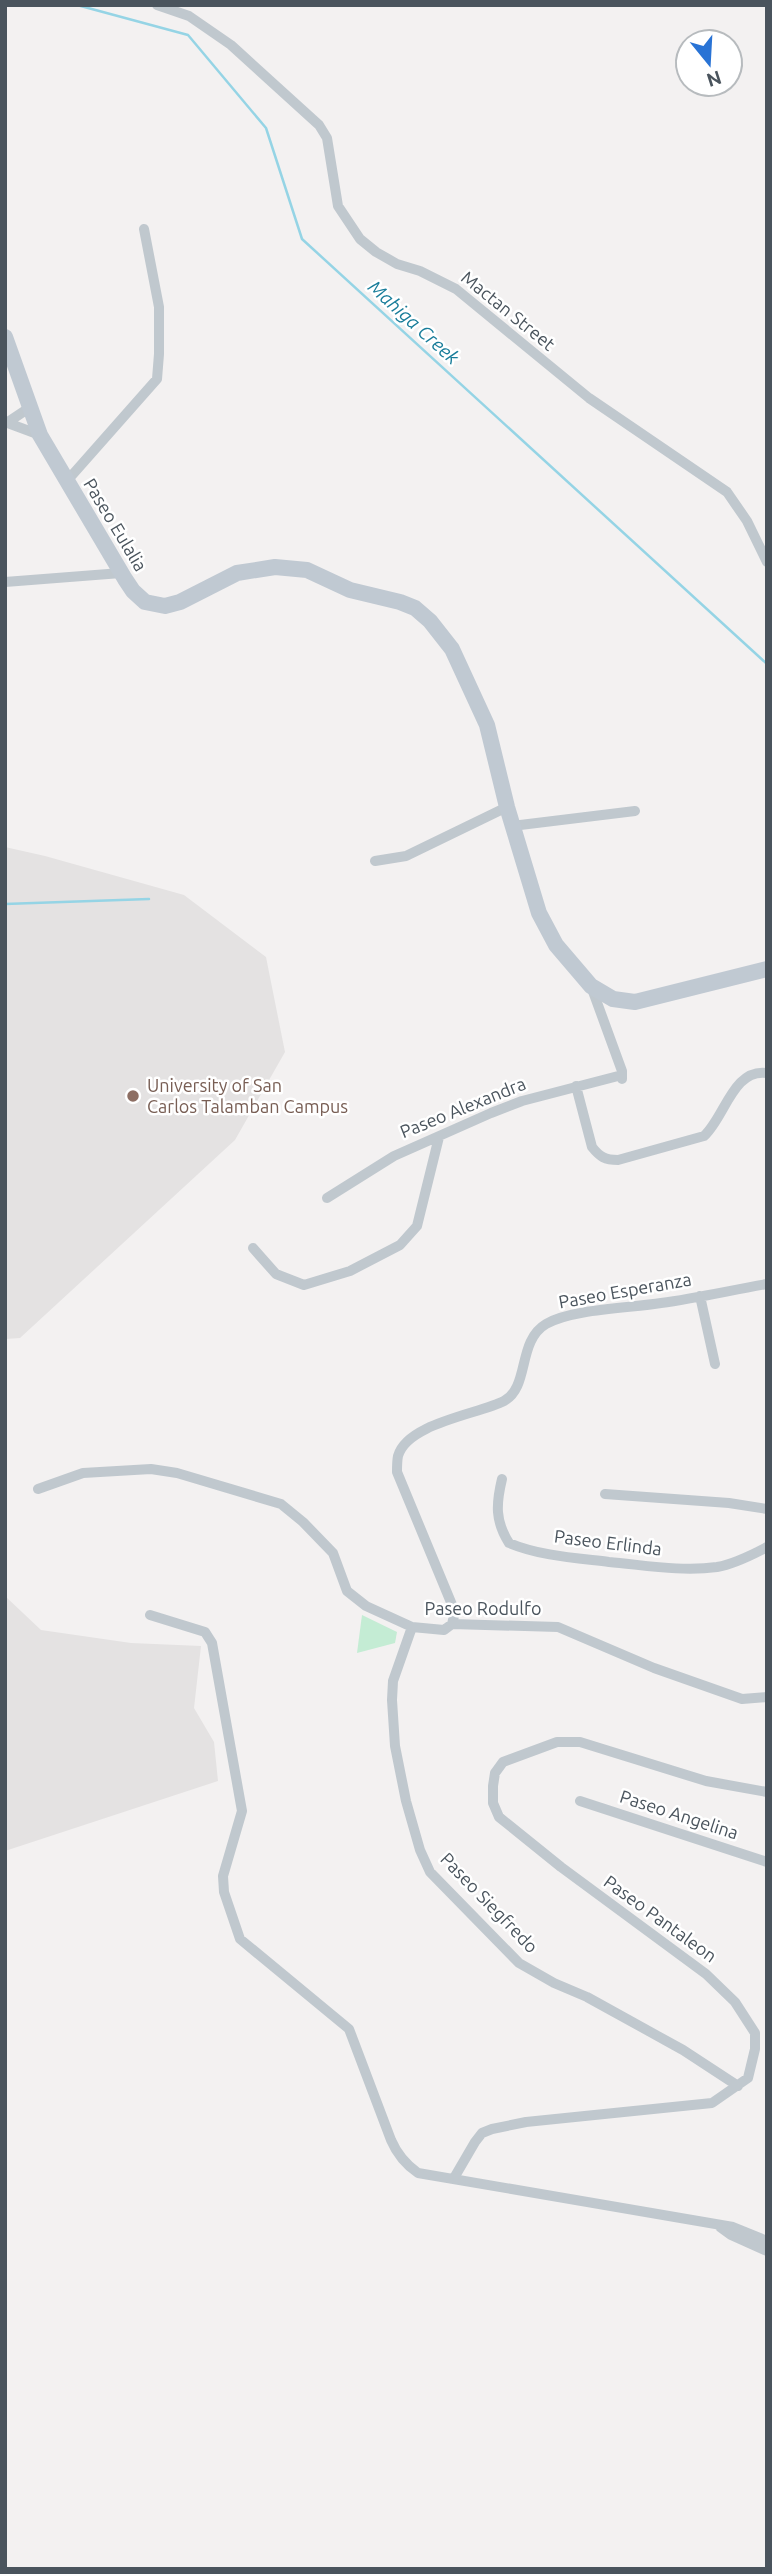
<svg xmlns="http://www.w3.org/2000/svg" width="772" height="2574" viewBox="0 0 772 2574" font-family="Ubuntu,sans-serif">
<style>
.education{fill:#e4e2e2}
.park{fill:#c4ecd4}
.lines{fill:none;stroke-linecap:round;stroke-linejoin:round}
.stream{stroke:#95d4e5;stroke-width:2.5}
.street{stroke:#c0c8ce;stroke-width:10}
.secondary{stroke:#c0c9d2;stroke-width:16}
.education-dot{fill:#8d6e63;stroke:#fff;stroke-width:2.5}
.labels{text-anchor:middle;stroke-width:5;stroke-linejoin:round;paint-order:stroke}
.street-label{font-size:18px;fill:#4a545d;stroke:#fff}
.education-label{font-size:18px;fill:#785e54;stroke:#fff;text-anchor:start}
.water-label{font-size:19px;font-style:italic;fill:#197d9a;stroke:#fff}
</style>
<rect width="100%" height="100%" fill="#f3f1f1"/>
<!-- education -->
<path class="education" d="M5 847 45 856 184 895 266 957 285 1052 235 1140 20 1338 5 1339Z
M5 1596 41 1630 131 1643 201 1646 194 1708 214 1742 218 1781 5 1851Z"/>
<!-- park -->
<path class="park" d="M362 1615 397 1632 395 1643 357 1653Z"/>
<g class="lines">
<!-- stream -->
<path class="stream" d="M77 5 188 35 266 128 302 239 767 664
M5 904 149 899"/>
<!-- street -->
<path class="street" d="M157 5 189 16 231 45 319 125 327 138 338 206 360 239 376 252 397 264 420 271 456 289 589 398 727 492 747 521 767 562
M5 422 40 435
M8 422 29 408
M66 482 157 379 159 354V307L144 229
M5 582 121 573
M512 826 635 811
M375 861 406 856 507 807
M591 986 622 1071V1079
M576 1086 592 1147C600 1157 605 1160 618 1160L704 1136C725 1117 733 1068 767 1073
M327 1198 394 1156 491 1113 522 1101 622 1075
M253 1248 276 1274 304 1285 350 1271 400 1245 417 1226 439 1137
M700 1296 715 1364
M502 1479C496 1504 495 1521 509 1543 540 1556 576 1558 609 1562 644 1565 682 1572 717 1567 734 1564 752 1555 767 1547
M38 1489 83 1473 151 1469 177 1473 281 1504 303 1522 333 1553 347 1591 366 1606 412 1627 444 1630 452 1624 558 1627 654 1668 742 1699 767 1697
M605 1494 729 1503 767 1509
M150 1615 205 1632 212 1643 242 1811 223 1876 224 1892 240 1939 349 2029 391 2140C397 2154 405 2164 418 2173L733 2227 767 2241
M452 1624 455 1612 397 1472C397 1467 397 1461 398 1456 407 1423 479 1414 504 1401 530 1387 517 1341 546 1324 571 1309 631 1308 661 1303 697 1298 732 1290 767 1284
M412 1627 393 1681 392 1700 395 1746 406 1801 420 1850 430 1872 519 1963 554 1983 587 1997 683 2050 738 2086
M580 1801 767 1862
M454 2178 475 2142 482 2133 492 2129 526 2122 712 2103 748 2078 755 2049V2033L735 2002 706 1974 561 1867 499 1817 493 1803V1786L495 1773 503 1762 557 1742H580L706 1781 767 1792
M720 2227 731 2235 767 2251"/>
<!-- secondary -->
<path class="secondary" d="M5 337 40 435 125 579 133 591 145 602 165 606 180 602 237 573 275 567 307 570 350 590 400 602 415 608 430 621 452 649 487 725 507 807 539 913 556 945 591 986 613 999 635 1002 767 969"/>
</g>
<!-- markers -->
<circle class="education-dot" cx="133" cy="1096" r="7"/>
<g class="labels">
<!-- street labels -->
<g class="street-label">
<text transform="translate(508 311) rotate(39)" y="6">Mactan Street</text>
<text transform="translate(115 525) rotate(59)" y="6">Paseo Eulalia</text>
<text transform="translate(463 1108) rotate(-22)" y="6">Paseo Alexandra</text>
<text transform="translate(625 1291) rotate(-10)" y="6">Paseo Esperanza</text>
<text transform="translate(608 1543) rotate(7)" y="6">Paseo Erlinda</text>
<text x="483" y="1615">Paseo Rodulfo</text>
<text transform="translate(679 1815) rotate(18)" y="6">Paseo Angelina</text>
<text transform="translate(489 1903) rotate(46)" y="6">Paseo Siegfredo</text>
<text transform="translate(660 1919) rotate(36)" y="6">Paseo Pantaleon</text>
</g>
<!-- education labels -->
<g class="education-label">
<text x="147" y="1092">University of San<tspan x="147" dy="21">Carlos Talamban Campus</tspan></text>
</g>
<!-- water labels -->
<g class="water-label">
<text transform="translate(414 322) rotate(42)" y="7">Mahiga Creek</text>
</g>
</g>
<!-- border -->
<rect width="772" height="2574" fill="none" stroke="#4a545d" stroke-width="14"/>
<!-- north arrow -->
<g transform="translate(709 63) rotate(162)"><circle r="33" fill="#ffffff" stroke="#b7bbbe" stroke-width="2"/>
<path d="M0-5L12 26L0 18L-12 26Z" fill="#2973d5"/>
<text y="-10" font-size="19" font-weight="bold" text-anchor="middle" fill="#4a545d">N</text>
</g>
</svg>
